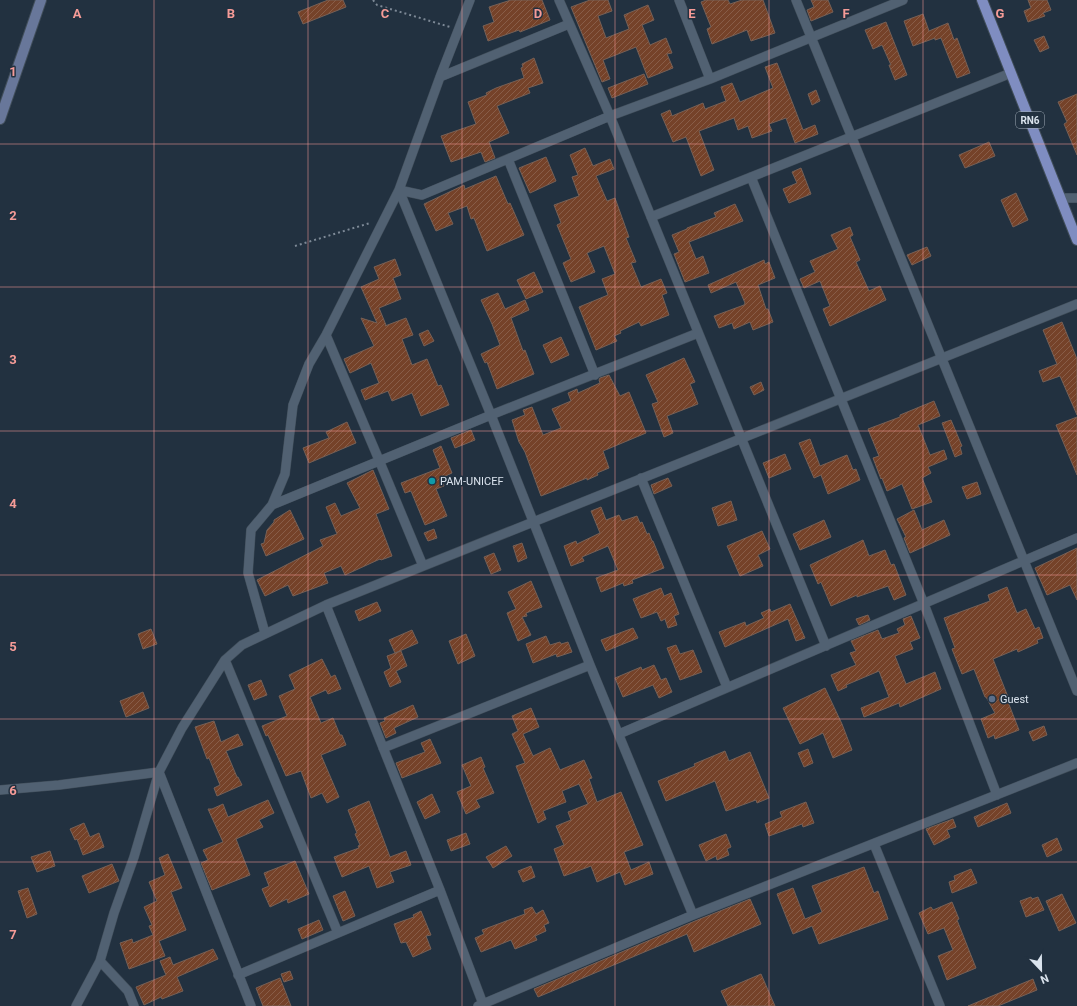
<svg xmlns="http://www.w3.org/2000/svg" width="1077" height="1006" viewBox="0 0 1077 1006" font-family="Roboto,sans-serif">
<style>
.building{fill:url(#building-hatch);stroke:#766056}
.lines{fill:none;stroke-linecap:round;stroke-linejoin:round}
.street-casing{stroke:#414e5a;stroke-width:10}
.secondary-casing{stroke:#414e5a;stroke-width:12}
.primary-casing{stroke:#414e5a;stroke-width:12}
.path{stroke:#7d8996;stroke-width:2;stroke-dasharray:2 3;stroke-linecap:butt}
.street{stroke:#516172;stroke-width:9}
.secondary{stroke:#68779a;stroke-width:10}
.primary{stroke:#7f8dc1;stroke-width:10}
.grid{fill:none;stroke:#f59b97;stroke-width:1;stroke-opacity:0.55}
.culture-dot{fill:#0f9aa8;stroke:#223140;stroke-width:1.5}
.service-dot{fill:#5c6f8a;stroke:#223140;stroke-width:1.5}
.labels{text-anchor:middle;stroke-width:3;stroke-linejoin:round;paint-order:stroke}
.shield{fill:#223140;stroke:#a3aeb9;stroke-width:1}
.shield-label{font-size:10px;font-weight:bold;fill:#dae3ed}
.poi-label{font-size:11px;fill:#dae3ed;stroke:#223140;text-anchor:start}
.grid-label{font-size:13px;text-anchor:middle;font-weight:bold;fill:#f59b97;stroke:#223140;stroke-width:3;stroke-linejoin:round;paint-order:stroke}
</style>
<defs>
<pattern id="building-hatch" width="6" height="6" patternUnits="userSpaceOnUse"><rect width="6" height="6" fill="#754229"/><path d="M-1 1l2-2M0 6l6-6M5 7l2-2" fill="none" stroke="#885d48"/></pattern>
</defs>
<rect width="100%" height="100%" fill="#223140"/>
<!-- building -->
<path class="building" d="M328 0H343L346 7 303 24 298 12Z
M511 0H542L550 20 520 32 519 30 488 41 483 26 494 22 489 7Z
M590 0H608L612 11 598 16 606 38 629 29 624 15 648 5 654 20 642 25 650 45 666 38 672 53 667 54 673 68 648 78 636 47 603 60 610 79 602 82 571 7Z
M706 0H728L730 4 742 0H763L775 33 751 41 747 30 712 44 707 29 711 27 701 2Z
M811 0H828L833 12 811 21 807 10 814 7Z
M1028 0H1047L1051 10 1043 13 1045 16 1028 22 1024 11 1031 8Z
M923 14 929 31 948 23 954 40 957 38 970 73 957 78 941 38 935 40V38L913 46 904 21Z
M886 22 907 75 895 80 889 65H891L882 45 873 49 865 30Z
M1044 36 1049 48 1040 52 1034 40Z
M534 58 543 83 528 88 530 93 497 106 509 133 489 142 495 158 485 162 481 152 451 162 441 136 476 124 468 102 487 95 486 93 496 88 524 78 521 68 523 67 522 64Z
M777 63 803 130 815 125 818 134 795 143 786 118 769 124 772 131 752 138 748 126 738 130 734 118 699 131 714 170 701 176 686 137 673 142 661 114 670 110 672 116 703 103 705 109 726 101 721 87 732 83 740 102 773 88 765 67Z
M644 74 648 84 612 98 608 88Z
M816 90 820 101 812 105 808 94Z
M1077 94V155L1064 124 1067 122 1058 102Z
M989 142 995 156 965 168 959 155Z
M585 148 593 166 610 159 614 169 596 176 607 201 615 198 629 237 626 238 636 262 631 263 641 287 661 279 667 293 662 295 669 315 641 326 639 322 620 331 621 333 614 336 617 341 596 350 579 307 608 295 602 279 615 274 604 246 587 253 595 272 571 282 563 263 571 259 557 225 561 223 554 205 579 196 572 177 578 175 570 155Z
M546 157 556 181 530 193 519 168Z
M801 168 811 194 789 203 783 189 797 183 792 172Z
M496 176 508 204 510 203 524 235 487 251 474 218 471 219 467 206 448 213 453 224 436 231 424 204 464 185 465 189Z
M1016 193 1028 220 1013 227 1001 200Z
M735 204 743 221 689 242 696 259 703 256 709 273 685 282 674 254 679 252 672 235 687 229V228L716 217 714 213Z
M850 227 853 235 850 237 860 260 856 262 869 291 880 286 886 300 830 326 823 309 830 306 820 281 804 288 800 279 815 272 810 261 838 249 831 235Z
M927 247 931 256 912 265 907 255Z
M395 259 401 275 393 278 401 299 379 308 386 325 385 326 406 318 413 335 402 339 412 365 427 359 438 386 441 385 449 405 421 416 412 393 392 401 388 391 365 400 361 390 379 383 371 363 350 373 344 359 374 346 361 318 377 323 361 287 379 279 374 267Z
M764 260 765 264 769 262 775 278 758 285 766 309H768L773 322 753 330 750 322 734 329 732 323 719 328 714 316 744 305 745 303 736 282 711 293 708 285Z
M534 272 543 292 526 299 517 280Z
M498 293 505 309 525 300 529 310 511 318 523 351 525 350 534 374 497 389 487 362 485 363 481 354 500 345 492 324 481 300Z
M1062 322 1077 359V415L1060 376 1043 382 1039 371 1057 364 1043 330Z
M428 330 434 341 424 346 419 334Z
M561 337 569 355 551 363 543 345Z
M684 358 695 382 690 384 698 404 667 416 673 433 664 437 652 404 658 402 646 375Z
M609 375 620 396 629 392 646 433 603 451 609 468 597 473 598 475 587 480V478L541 496 525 452 519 442 512 420 525 415 523 410 532 407 543 435 561 428 552 409 571 401 568 393 577 389 578 393 600 383 599 380 600 378Z
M761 382 764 390 754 395 750 387Z
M934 401 940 416 918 425 930 455 944 450 947 459 928 467 931 473 922 478 932 502 912 509 902 484 887 491 882 478 881 479 873 458 879 456 868 429 900 417V415Z
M1077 417V475L1056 425Z
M951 420 962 446 960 447 962 454 955 457 942 423Z
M347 422 356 443 309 463 303 448 329 438 326 432Z
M471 430 475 440 455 448 451 438Z
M810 439 820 466 847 455 853 470 856 469 860 480 828 494 821 475 814 478 799 443Z
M441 446 452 473 441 478 444 486 436 489 447 516 425 525 411 491 405 493 401 483 440 468 433 450Z
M785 454 791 469 769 478 763 463Z
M373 470 389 509 376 514 392 556 381 560 380 559 345 575 341 566 324 573 328 583 293 596 288 585 265 596 257 580 323 546 320 540 337 534 326 507 335 503 341 516 360 508 347 483Z
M668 478 672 486 654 494 651 485Z
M977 482 981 494 967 499 962 487Z
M731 501 737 520 718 526 712 508Z
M601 507 606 520 619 515 622 521 637 516 640 523 642 522 647 534 649 533 652 541H653L664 568 632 580 633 583 624 586 623 583 601 592 596 578 618 570 608 546 582 557 584 561 571 566 564 546 576 541 577 544 600 533 591 511Z
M290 510 304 539 266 556 261 544 264 543 267 530 274 522V520Z
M914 510 922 530 944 520 950 535 910 553 904 538 906 537 897 519Z
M824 520 831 537 800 550 793 534Z
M434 529 437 538 428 541 424 533Z
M762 531 770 549 758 555 763 566 740 576 727 546Z
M863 540 869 556 885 550 891 565 894 564 906 595 894 600 888 586 857 597V595L831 606 821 582 818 584 810 565Z
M522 543 527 558 518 562 513 546Z
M1077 548V600L1070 585 1047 595 1035 568Z
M494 553 501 570 491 574 484 557Z
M531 581 542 607 526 613 527 616 522 617 531 635 518 641 507 613 516 609 508 592Z
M1007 587 1017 613 1026 609 1035 629 1039 627 1043 638 1037 640 1038 643 1018 652 1017 649 993 659 1010 702H1008L1019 730 995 739 994 735 988 738 981 719 995 713 986 697H985L974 669 962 674 952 649 955 648 944 618 990 601 988 595Z
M661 588 664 596 671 593 679 614 674 616 677 625 668 628 665 619 661 621 657 612 641 618 633 599Z
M377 602 381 611 359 621 355 611Z
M790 604 805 638 796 641 788 619 725 647 719 632 745 622 746 626 764 618 761 613 770 609 771 612Z
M868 615 870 620 859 625 856 619Z
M911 616 920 638 910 642 913 649 895 656 906 684 935 672 941 689 900 707 899 703 864 717 861 708 889 697 879 671 846 685 847 687 838 691 831 675 856 665 850 653 856 651 851 641 878 630 882 639 899 633 897 629 905 625 903 619Z
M633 628 638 638 606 651 601 640Z
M151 629 157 644 143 649 138 634Z
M412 630 418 643 395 653 389 640Z
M466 634 475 656 458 664 449 641Z
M546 636 550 645 560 642 561 644 568 642 572 652 557 657 556 654 533 663 526 644Z
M676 645 680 654 693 650 702 672 680 680 667 648Z
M401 651 407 666 396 671 401 682 390 687 384 672 391 668 387 656Z
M322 659 331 677 335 675 341 689 328 694 326 690 310 697 321 723 333 718 340 735H342L346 745 321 755 339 797 327 803 322 793 311 798 301 771 286 776 268 735 266 736 262 726 287 716 279 696 295 689 289 675Z
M654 665 661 680 666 678 672 692 659 698 653 685 623 697 615 678 641 667 642 670Z
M261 680 267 695 254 700 248 685Z
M825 688 842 724 852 750 833 758 823 733 800 744 783 708Z
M143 692 149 708 126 717 120 701Z
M413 705 418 717 394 728 396 733 386 738 380 723 385 721 384 718Z
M531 708 539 727 523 734 533 756 550 748 560 770 584 760 592 778 589 779 597 802 621 792 643 845 624 852 631 870 649 862 653 874 625 885 620 872 597 882 591 866 564 876 554 849 564 845 556 826 571 820 568 812 588 804 579 784 562 791 566 802 543 811 546 819 538 823 516 766 525 763 512 734 518 731 512 716Z
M214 721 221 742 238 734 243 745 226 751 237 777H238L242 785 217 796 214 788 220 785 209 758 207 759 195 727Z
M1044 726 1047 735 1033 741 1029 732Z
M430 739 441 763 402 778 396 763 425 752 421 743Z
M808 749 813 763 804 767 798 753Z
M725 751 729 761 750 752 769 798 757 803 756 800 726 811 715 781 666 801 658 781 695 766 694 764Z
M481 757 485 767 483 768 494 793 476 800 480 807 466 814 457 792 471 786 462 765Z
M432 794 440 812 425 819 417 802Z
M268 800 274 813 259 820 263 827 236 839 250 875 212 890 201 863 208 860 203 850 223 842 208 809H212L223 804 228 817Z
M369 801 390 857 406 851 411 865 390 872 394 882 377 888 369 866 342 877 334 857 359 848 358 846 360 845 355 834 357 833 348 810Z
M806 802 814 823 803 827 802 824 769 836 765 824 782 817 780 812Z
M1007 803 1011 813 978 827 974 817Z
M953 819 956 827 947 830 950 837 934 845 926 829Z
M84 823 90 837 99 833 104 847 83 855 77 839 75 840 70 829Z
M466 833 470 844 451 851 447 840Z
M726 834 731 847 727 849 729 855 717 860 716 856 706 861 699 845Z
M1057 838 1062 850 1047 857 1042 845Z
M506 846 512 856 493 868 486 857Z
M50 851 55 866 37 872 31 857Z
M168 854 182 888 171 892 186 930 159 941 165 956 129 969 120 943 132 939 133 943 153 935 149 926 152 925 144 907 157 901 149 882 165 875 159 858Z
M295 861 309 894 288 903 287 899 270 907 262 889 269 886 264 873Z
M112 864 119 881 89 893 82 876Z
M531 866 535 877 523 882 518 871Z
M864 867 874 893 878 891 888 919 819 944 812 926 793 934 777 894 793 888 805 919 822 912 812 886Z
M971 869 977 883 952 893 949 882 955 880 954 876Z
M28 888 37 914 27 918 18 891Z
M345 891 355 916 343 921 333 896Z
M1062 894 1076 923 1059 931 1046 901Z
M1031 897 1032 899 1038 897 1044 910 1026 917 1020 901Z
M750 899 761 924 694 952 687 934 538 997 534 989 695 921Z
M952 902 959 919 957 920 976 968 947 980 938 956 953 950 944 928 928 934 919 913 931 907 933 910Z
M532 907 536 914 543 910 549 923 544 925 546 931 535 936 537 940 515 949 511 940 481 952 475 938 484 934 482 930 525 914 524 910Z
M421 911 431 935 426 936 431 949 413 957 406 942 401 943 394 924 414 917 413 915Z
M319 920 323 930 302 939 298 929Z
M213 949 218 959 177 977 183 991 162 999 161 997 144 1005 136 987 166 975 160 961 170 957 173 965Z
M290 971 293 979 284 982 281 974Z
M761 974 775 1006H728L721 991Z
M280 978 291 1006H263L256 988Z
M1033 979 1037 990 998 1006H968Z"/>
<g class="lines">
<!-- street casing -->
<g class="street-casing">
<path id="street" d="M559 0 610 116 826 646
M679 0 710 79
M796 0 1077 691
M440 77 569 24
M508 159 595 375
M751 177 924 604 997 795
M399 190 491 415 590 665 693 915
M399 190 422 195 610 116 710 79 903 0
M1061 198H1077
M651 217 1011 73
M326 335 379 460 423 566
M641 478 727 687
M272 505 491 415 698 333
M326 605 440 890 483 1004
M265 633 248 573 251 530 272 505 285 474 293 405 309 364 326 335 399 190 440 77 470 0
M225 660 338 933
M619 734 1077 538
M383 748 590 665
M0 790 59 785 159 772 251 1006
M874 844 940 1006
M100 961 128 991 134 1006
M238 975 440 890
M76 1006 100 961 114 913 134 857 159 772 182 728 225 660 242 645 326 605 1077 304
M478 1006 693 915 1077 763"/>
</g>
<!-- secondary casing -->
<g class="secondary-casing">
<path id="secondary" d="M0 119 41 0"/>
</g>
<!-- primary casing -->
<g class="primary-casing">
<path id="primary" d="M982 0 1077 240"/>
</g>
<!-- path -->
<path class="path" d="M373 0 377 5 450 27
M295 246 370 223"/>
<!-- street -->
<use href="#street" class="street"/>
<!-- secondary -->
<use href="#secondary" class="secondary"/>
<!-- primary -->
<use href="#primary" class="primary"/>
</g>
<!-- grid -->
<path class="grid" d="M154 0V1006M308 0V1006M462 0V1006M615 0V1006M769 0V1006M923 0V1006M0 144H1077M0 287H1077M0 431H1077M0 575H1077M0 719H1077M0 862H1077"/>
<!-- markers -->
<circle class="culture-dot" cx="432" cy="481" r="4"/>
<circle class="service-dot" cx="992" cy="699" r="4"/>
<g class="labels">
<!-- shield labels -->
<rect class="shield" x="1016" y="112" width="28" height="16" rx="3"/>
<g class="shield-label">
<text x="1030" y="124">RN6</text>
</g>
<!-- poi labels -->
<g class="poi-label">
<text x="440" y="485">PAM-UNICEF</text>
<text x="1000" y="703">Guest</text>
</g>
</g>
<g class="grid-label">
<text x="77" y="18">A</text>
<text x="231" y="18">B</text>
<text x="385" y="18">C</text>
<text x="538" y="18">D</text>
<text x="692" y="18">E</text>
<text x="846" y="18">F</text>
<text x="1000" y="18">G</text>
<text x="13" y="76">1</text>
<text x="13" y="220">2</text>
<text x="13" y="364">3</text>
<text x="13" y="508">4</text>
<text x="13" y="651">5</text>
<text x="13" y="795">6</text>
<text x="13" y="939">7</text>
</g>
<!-- north arrow -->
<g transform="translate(1041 970) rotate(158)" stroke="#223140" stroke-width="3" paint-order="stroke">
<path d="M0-3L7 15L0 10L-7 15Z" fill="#dae3ed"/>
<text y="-6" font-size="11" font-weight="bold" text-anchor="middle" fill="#dae3ed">N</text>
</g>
</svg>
